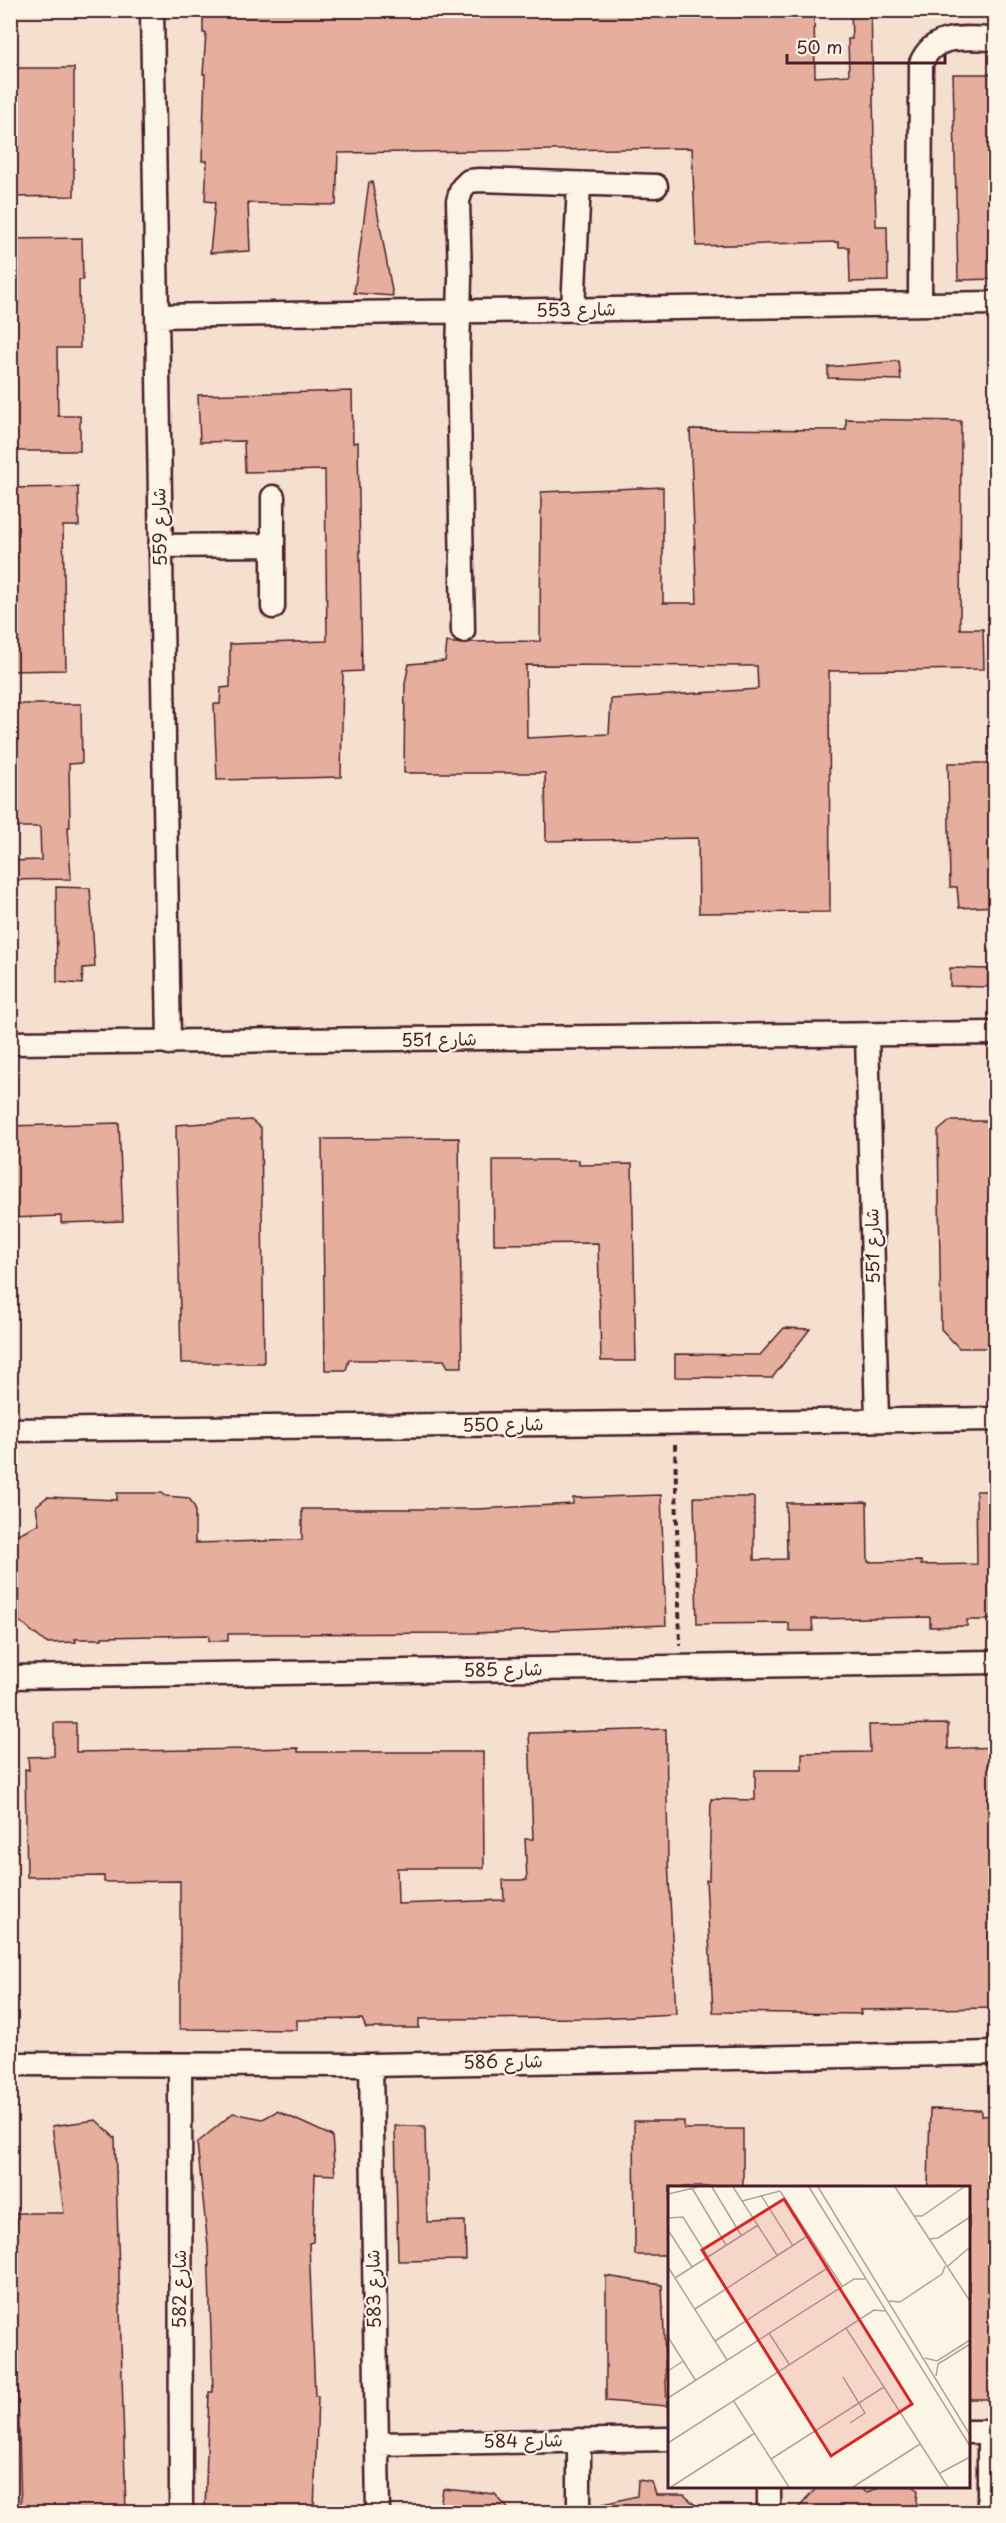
<svg xmlns="http://www.w3.org/2000/svg" width="1006" height="2523" viewBox="0 0 1006 2523" font-family="'Playpen Sans','Playpen Sans Arabic',sans-serif">
<style>
.built{fill:#f5e0cf;fill-rule:evenodd}
.building{fill:#e6ae9d;stroke:#4a1f2b;stroke-width:1.5;fill-rule:evenodd}
.lines{fill:none;stroke-linecap:round;stroke-linejoin:round}
.minor-casing{stroke:#4a1f2b;stroke-width:27}
.path{stroke:#4a1f2b;stroke-width:4;stroke-dasharray:6 4.5;stroke-linecap:butt}
.minor{stroke:#fcf5e5;stroke-width:22}
.labels{text-anchor:middle;stroke-width:4.5;stroke-linejoin:round;paint-order:stroke}
.street-label{font-size:18px;fill:#4a1f2b;stroke:#fcf5e5}
.inset-road{fill:none;stroke:#b59f9b;stroke-width:1.5}
.view{fill:#d62828;fill-opacity:0.15;stroke:#d62828;stroke-width:3}
.inset-edge{fill:none;stroke:#4a1f2b;stroke-width:3}
</style>
<rect width="100%" height="100%" fill="#fcf5e5"/>
<filter id="ink" filterUnits="userSpaceOnUse"><feTurbulence type="fractalNoise" baseFrequency=".0167" numOctaves="2"/><feDisplacementMap in="SourceGraphic" scale="12" xChannelSelector="R" yChannelSelector="G"/><feConvolveMatrix kernelMatrix="1 2 1 2 8 2 1 2 1" color-interpolation-filters="sRGB"/></filter>
<g filter="url(#ink)">
<!-- built -->
<path class="built" d="M11 11H995V2512H11ZM670 2187H968V2486H670Z"/>
<!-- building -->
<path class="building" d="M203 10H814L815 77 849 75 848 39H852L851 10H871L876 226H887L888 281 850 282 849 247H839L838 242 696 246 692 148 338 153 336 205 248 203 250 251 210 253 215 202 205 201 207 161H202L205 74H203L206 33H203Z
M10 68H74V196L10 197Z
M953 74H996L995 279 958 280Z
M369 182H372L393 296 354 293Z
M82 238 83 280H79L80 348H57L58 416H80V451H10V239Z
M899 361 901 380 828 378V367Z
M352 391 353 443 358 442 362 671 343 672 341 777 217 780 214 704H220L221 688 230 687V644L327 641 325 470 245 472 244 441 200 442 198 395Z
M846 419 961 421 960 629H983L984 669 829 671 830 912 699 913 698 838 546 841 545 773H404L405 683 409 664 445 661 447 642 463 644 471 642 540 641 541 492 663 487V603H697L690 429 846 430ZM526 665 757 666 758 689 611 699 609 734 527 738Z
M78 487 79 526H63L66 670 10 671V488Z
M10 704H81L82 763 69 764 70 827H68L71 879 10 880V861L41 860 40 827H10Z
M948 763H996V906L959 908 957 887H950Z
M56 887 90 888 95 967 83 968 82 984 57 982Z
M950 968 988 969V987L950 986Z
M251 1120 261 1128 264 1363H181L176 1125Z
M950 1121H996V1348H959L941 1329 938 1131Z
M119 1123 123 1221 61 1223V1216L10 1218V1126Z
M459 1138 462 1367H448L444 1360H349L346 1370H325L322 1139Z
M493 1160H579V1165L632 1164 636 1361H601L598 1243 494 1244Z
M784 1328 810 1329 772 1378 675 1377V1354L760 1355Z
M976 1491H996V1620H967V1626L930 1627V1617L812 1619 813 1631H789V1623L697 1624 694 1497H754V1560L787 1559 786 1503 867 1502 868 1562 921 1561V1565L977 1564Z
M117 1493H162L166 1496 189 1498 195 1508V1543L302 1540V1509H476L573 1504V1498L661 1495 666 1625 475 1633 228 1634V1641H209V1635L102 1637V1639H75L76 1642 46 1643 19 1621 18 1583 12 1574 14 1536 39 1524 36 1506 47 1497 117 1500Z
M54 1723H76V1752L298 1748V1752H483L484 1868H397L398 1904 504 1900 503 1880H527L525 1839H533L529 1733 666 1729 668 1859 676 2014 597 2018 419 2019V2028H366L362 2019 297 2020V2030L180 2029V1881L104 1882V1876L27 1877 25 1769 29 1770 28 1757 54 1756Z
M948 1724V1749L996 1747V2008L860 2010 861 2014 713 2012 706 1880H709L711 1799 755 1800V1770H802V1753L870 1752 869 1725Z
M930 2109 981 2110V2116L996 2115V2399H969V2187H928Z
M277 2111 332 2136 335 2175 315 2174 313 2242 309 2243 315 2396H318L314 2512H205L209 2392H213L208 2246 197 2143 233 2113 263 2119Z
M96 2120 115 2138 126 2512H21L16 2314H10V2275L16 2274V2213H64L52 2126Z
M634 2121H684V2129H743V2187H670V2255H635Z
M395 2126H425L427 2222 465 2221 466 2260 398 2261Z
M606 2276 662 2285 667 2406 606 2401Z
M638 2480 652 2482 656 2495H684L703 2512H596L595 2506 637 2496Z
M818 2486H857L867 2493 881 2486H913L918 2490 916 2512H795Z
M443 2489 495 2494 511 2512H439Z"/>
<g class="lines">
<!-- minor casing -->
<g class="minor-casing">
<path id="minor" d="M152 10 169 1043
M920 304 921 63C935 31 966 39 996 39
M573 310 579 184
M157 316 996 303
M160 546 273 545
M273 607V497
M463 631 458 353 460 278 458 201 462 188 469 181 480 180 656 186
M867 1035 877 1420
M10 1043 996 1033
M10 1430 996 1419
M10 1677 996 1662
M10 2064 371 2065 996 2053
M180 2065 181 2512
M371 2065 378 2512
M968 2432H996
M989 2432V2512
M579 2440V2512
M376 2444 670 2439
M769 2486V2512"/>
</g>
<!-- path -->
<path class="path" d="M675 1444 680 1646"/>
<!-- minor -->
<use href="#minor" class="minor"/>
</g>
</g>
<g class="labels">
<!-- street labels -->
<g class="street-label">
<text transform="translate(576 310) rotate(-1)" y="6">شارع 553</text>
<text transform="translate(160 527) rotate(-91)" y="6">شارع 559</text>
<text transform="translate(439 1040) rotate(-1)" y="6">شارع 551</text>
<text transform="translate(873 1246) rotate(-91)" y="6">شارع 551</text>
<text transform="translate(503 1425) rotate(-1)" y="6">شارع 550</text>
<text transform="translate(503 1670) rotate(-1)" y="6">شارع 585</text>
<text transform="translate(503 2062) rotate(-1)" y="6">شارع 586</text>
<text transform="translate(180 2289) rotate(-90)" y="6">شارع 582</text>
<text transform="translate(374 2289) rotate(-91)" y="6">شارع 583</text>
<text transform="translate(523 2441) rotate(-1)" y="6">شارع 584</text>
</g>
</g>
<!-- overview -->
<g transform="translate(668 2186)">
<rect width="302" height="302" fill="#fcf5e5"/>
<path class="inset-road" d="M44 1 73 49M65 1 109 69M141 1 302 260M150 1 302 249M227 1 302 115M24 2 58 59M0 8 30 1M93 9 125 60M74 15 112 5 174 100M247 30H254L296 1M0 32 15 31 40 71M0 44 24 81M262 53 270 52 302 31M280 80 302 61M0 81 59 174M7 92 90 39M221 115 232 116 274 88 277 80M27 123 141 49M178 142 280 301M101 147 121 178M0 151 28 195M47 155 161 81M257 172 269 175 302 154M0 185 15 175M268 190 270 178 302 158M175 191 197 227 182 237M0 212 186 93H197M65 214 121 301M0 257 206 124 217 125M103 273 216 201M272 287 302 271M3 301 87 247M185 301 252 258"/>
<path class="view" d="M116 13 244 218 163 270 34 64Z"/>
<rect width="302" height="302" class="inset-edge"/>
</g>
<!-- margin -->
<rect width="1006" height="2523" fill="none" stroke="#fcf5e5" stroke-width="36"/>
<rect x="18" y="18" width="970" height="2487" fill="none" stroke="#4a1f2b" stroke-width="2" filter="url(#ink)"/>
<!-- scale -->
<path d="M787 54v9h158v-9" fill="none" stroke="#4a1f2b" stroke-width="3"/>
<text x="796" y="54" font-size="18" fill="#4a1f2b" stroke="#fcf5e5" stroke-width="4.5" paint-order="stroke">50 m</text>
</svg>
